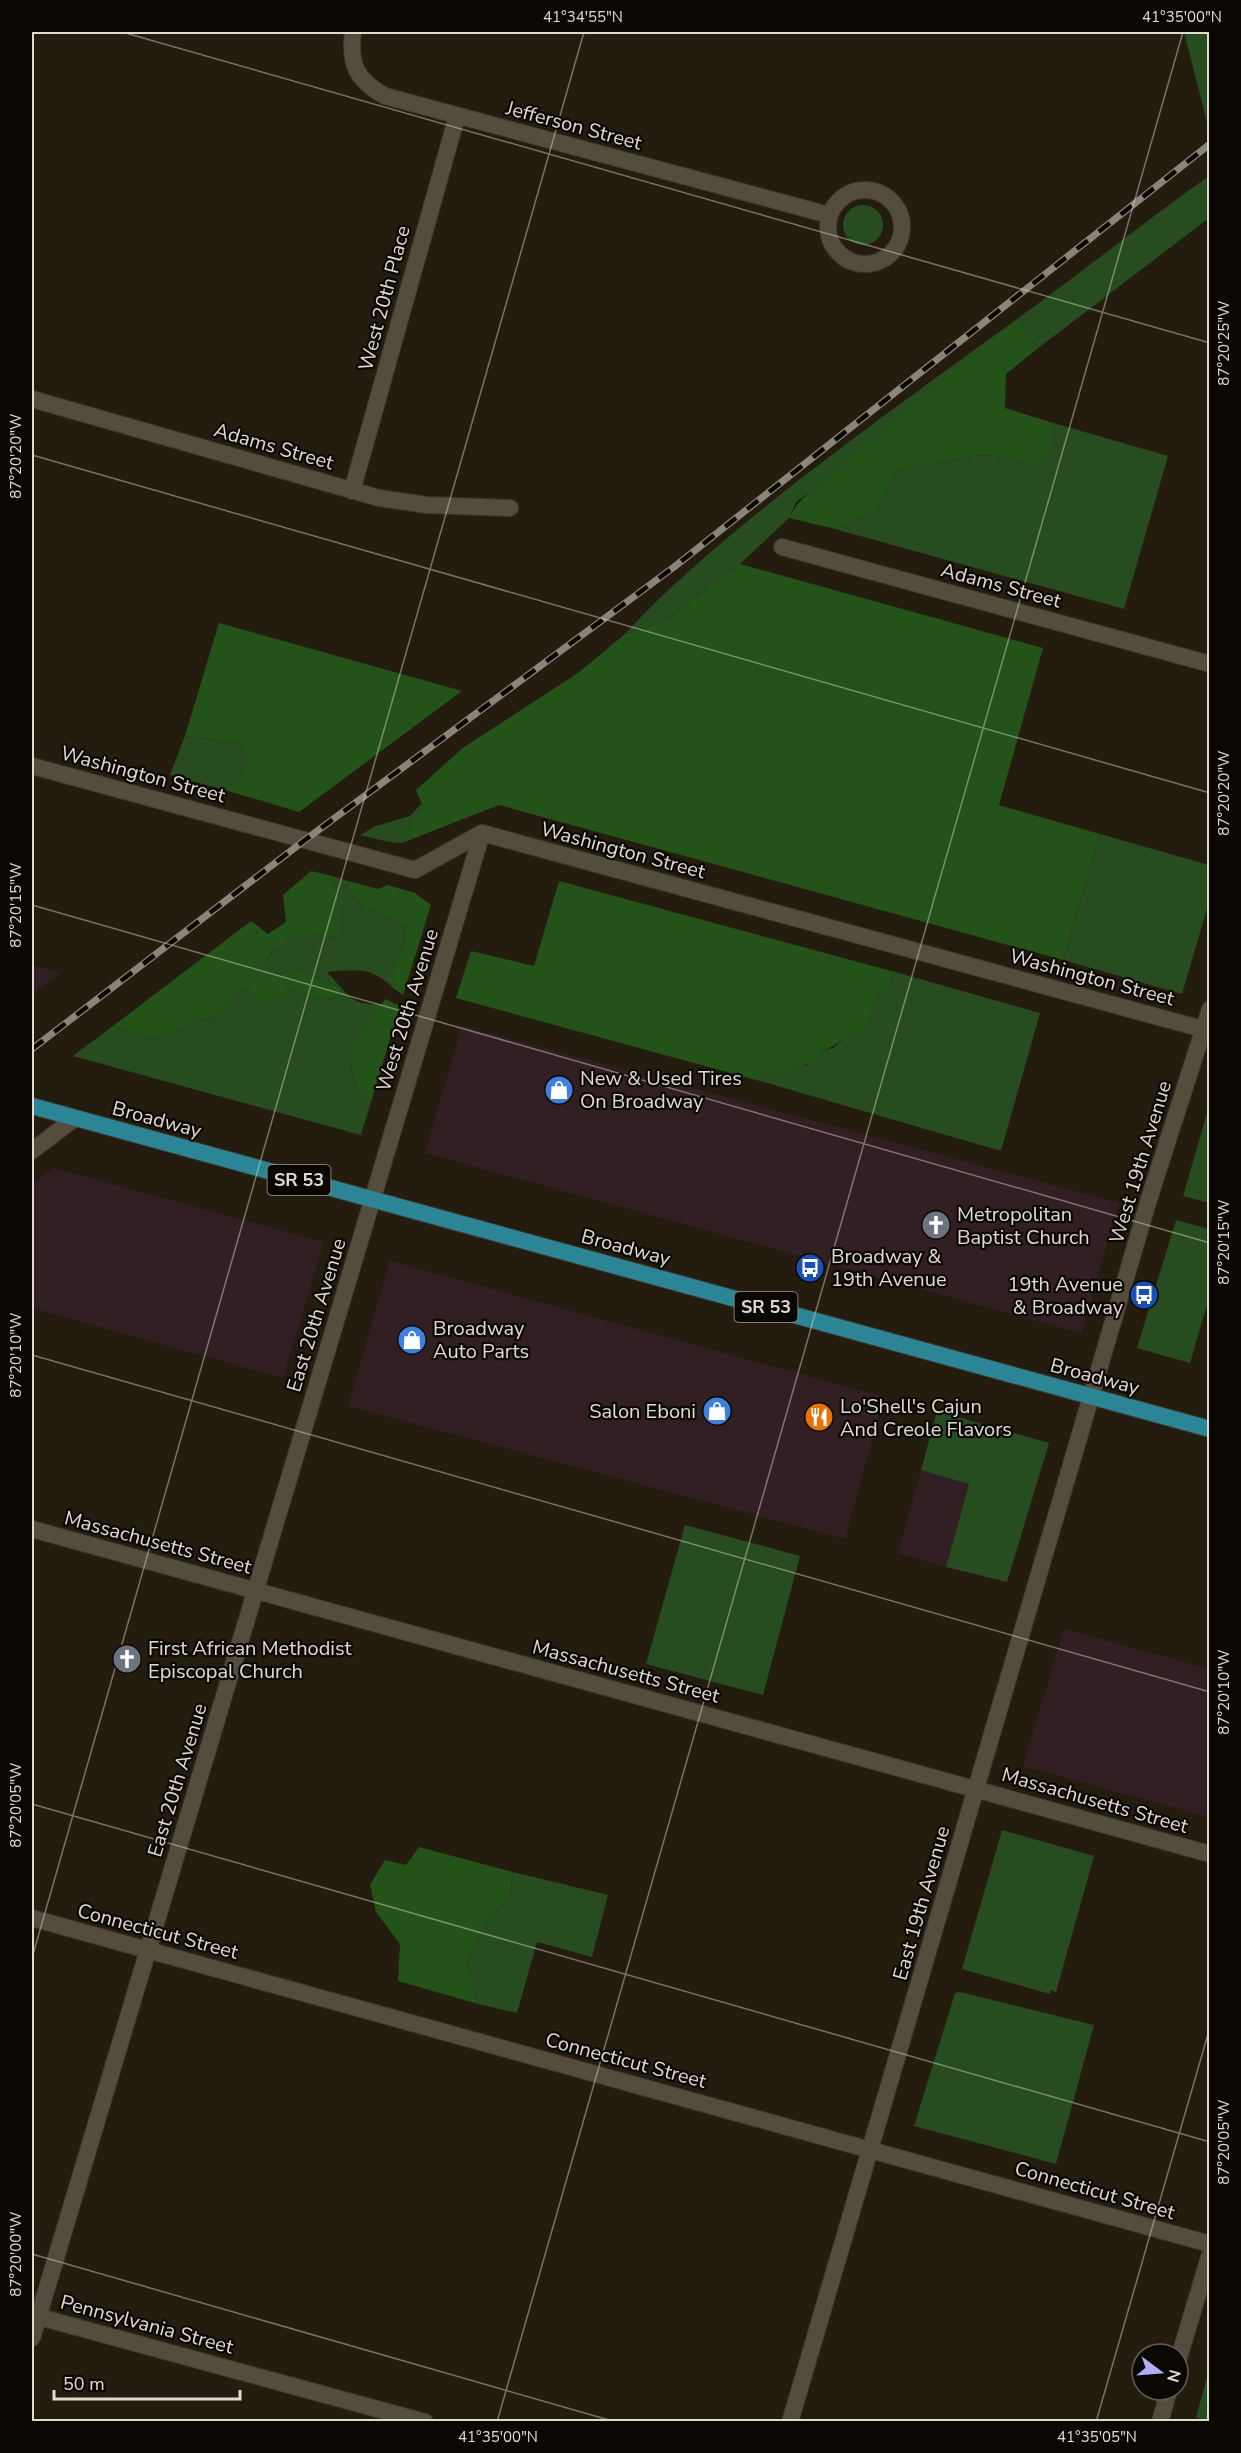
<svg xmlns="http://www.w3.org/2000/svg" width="1241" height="2453" viewBox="0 0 1241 2453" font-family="'Nunito Sans',sans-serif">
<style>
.commercial{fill:#321f24}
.green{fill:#274c20}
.forest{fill:#235319}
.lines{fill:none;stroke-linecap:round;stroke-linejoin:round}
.minor-casing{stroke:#3b362e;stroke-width:18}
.tertiary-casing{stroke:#3b362e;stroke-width:18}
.primary-casing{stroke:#3b362e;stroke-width:18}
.minor{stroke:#544c3c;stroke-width:16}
.tertiary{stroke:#544c3c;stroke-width:16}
.primary{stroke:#2c8594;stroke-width:16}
.rail-casing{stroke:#8a8479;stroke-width:7}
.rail{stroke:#0b0804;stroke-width:4.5;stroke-dasharray:14;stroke-linecap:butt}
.ticks{fill:none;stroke:#e0dbd2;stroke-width:1.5;stroke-opacity:0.45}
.labels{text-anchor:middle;stroke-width:4.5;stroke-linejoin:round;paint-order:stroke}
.shield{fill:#0b0804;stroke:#a09c94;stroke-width:1.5}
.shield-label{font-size:18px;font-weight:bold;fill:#e0dbd2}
.street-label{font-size:20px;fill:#e0dbd2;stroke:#0b0804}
.poi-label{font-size:20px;fill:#e0dbd2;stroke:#0b0804;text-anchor:start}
.neatline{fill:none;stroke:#e0dbd2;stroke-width:2}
.ticks-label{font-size:15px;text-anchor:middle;fill:#e0dbd2}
</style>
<rect width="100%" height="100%" fill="#241d0f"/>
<!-- commercial -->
<path class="commercial" d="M32 965 60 973 32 995Z
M462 1026 1119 1203 1081 1333 425 1153Z
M53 1168 324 1242 283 1378 32 1308V1184Z
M390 1261 884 1397 845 1539 348 1406Z
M921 1470 969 1483 946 1567 898 1553Z
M1064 1629 1209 1669V1817L1023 1766Z"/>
<!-- green -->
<path class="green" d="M1184 32H1209V130Z
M1209 176V218L1037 349 1018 319 825 481 796 502 789 518 740 564 664 622 625 634C665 590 710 552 755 515 840 446 929 383 1017 319 1082 272 1144 222 1209 176Z
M843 225a20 20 0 1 1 40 0a20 20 0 1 1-40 0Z
M1050 422 1168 456 1124 609 835 529 876 512 897 469C930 468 964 452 996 456 1008 457 1021 463 1033 466L1050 455Z
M185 736 238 743 250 759 239 780 225 790 170 775Z
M422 803 425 809 410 826 402 843 389 842 360 835 376 826 410 816Z
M1100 834 1209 865V902L1182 994 1063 960Z
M332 876 348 881 347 888 364 908 388 916 406 927 403 947 393 965V988C371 966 356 970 327 972 347 993 350 1006 382 1004L350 1048 352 1075 360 1094 371 1102 361 1135 73 1056 113 1026 148 1039 173 1033 195 1020 217 1016 236 992 250 987 259 1006 289 990 321 1000 338 997 342 988 300 971 277 974 262 964C289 932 297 934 338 937V897Z
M895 972 1040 1013 1001 1151 760 1081 766 1070 783 1075 796 1067 807 1065 821 1051 833 1048 850 1034 876 996 885 997Z
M1209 1106V1203L1183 1196Z
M1176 1220 1209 1229V1298L1190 1363 1137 1348Z
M937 1411 1049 1443 1007 1582 946 1567 969 1484 921 1470Z
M685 1525 800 1556 763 1695 646 1664Z
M1002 1830 1094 1856 1056 1992 1051 1990 1050 1994 962 1969Z
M513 1872 608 1895 592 1957 537 1942 517 2013 478 2004 467 1960 485 1925 510 1897Z
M960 1992 1094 2025 1056 2164 914 2126 955 1993Z
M1209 2369 1210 2421H1209L1196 2418Z"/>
<!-- forest -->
<path class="forest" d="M1018 319 1037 349 1006 374 1005 408 1050 422V455L1033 466C1021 463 1008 457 996 456 964 452 930 468 897 469L876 512 835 529 789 518C800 495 819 486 837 470 896 417 957 368 1018 319Z
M740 564 1043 648 999 805 1100 834 1063 960 499 805 402 843 410 826 424 809 416 790 464 747 578 673 625 634 664 622Z
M219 623 462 691 299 812 225 790 239 780 250 759 238 743 185 736Z
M311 871 332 876 338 897V937C299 935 288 932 262 964L277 974 300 971 342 988 338 997 321 1000 289 990 259 1007 249 987 236 992 217 1016 195 1020 173 1033 148 1039 113 1026 251 921 268 934 286 922 283 895Z
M348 881 378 889 388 885 415 893 431 905 403 995 393 988V965L403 947 406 927 388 916 364 908 347 888Z
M559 881 895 972 885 998 876 996 862 1033C846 1035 836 1047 821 1051V1058C808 1065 795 1067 783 1075L766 1070 760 1081 456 998 471 951 534 966Z
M385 999 400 1006 371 1102 360 1094 352 1074 350 1048Z
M419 1847 513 1872 510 1897 485 1925 467 1960 478 2004 398 1981 400 1944 376 1912 370 1885 385 1860 406 1865Z"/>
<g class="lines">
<!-- minor casing -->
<g class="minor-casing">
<path id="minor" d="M353 32C349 64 356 80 385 96L829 215
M828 227a37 37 0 1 1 74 0a37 37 0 1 1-74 0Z
M32 399 379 498 427 505 510 508
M352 491 457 116
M782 547 1210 664
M32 766 415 870 482 833 1210 1031
M32 1151 75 1118
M32 1529 1210 1854
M32 1918 1210 2244
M32 2315 425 2422
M32 2338 482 833
M1178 2361 1210 2254
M1160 2422 1169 2390"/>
</g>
<!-- tertiary casing -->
<g class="tertiary-casing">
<path id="tertiary" d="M790 2422 1149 1199 1210 1009"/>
</g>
<!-- primary casing -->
<g class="primary-casing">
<path id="primary" d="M32 1106 1210 1429"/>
</g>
<!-- minor -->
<use href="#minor" class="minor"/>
<!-- tertiary -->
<use href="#tertiary" class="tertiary"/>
<!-- primary -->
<use href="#primary" class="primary"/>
<!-- rail casing -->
<g class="rail-casing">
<path id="rail" d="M32 1049 305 840 674 567 1210 144"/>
</g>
<!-- rail -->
<use href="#rail" class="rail"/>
</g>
<!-- ticks -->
<path class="ticks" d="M122 32 1210 343M32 455 1210 793M32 905 1210 1243M32 1355 1210 1692M32 1804 1210 2142M32 1958 584 32M32 2254 616 2422M497 2422 1183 32M1096 2422 1210 2027"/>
<!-- icons -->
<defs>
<g id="shop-disc" transform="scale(1.5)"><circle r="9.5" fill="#3f7fe0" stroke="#0b0804"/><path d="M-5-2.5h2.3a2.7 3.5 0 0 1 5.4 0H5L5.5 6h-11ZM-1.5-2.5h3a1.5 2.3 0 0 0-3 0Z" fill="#fff"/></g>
<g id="church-disc" transform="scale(1.5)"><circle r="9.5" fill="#6b7280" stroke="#0b0804"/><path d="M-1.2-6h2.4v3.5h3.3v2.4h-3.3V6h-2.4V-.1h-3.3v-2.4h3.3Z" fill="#fff"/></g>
<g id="bus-disc" transform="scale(1.5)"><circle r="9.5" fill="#1a4fb4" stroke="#0b0804"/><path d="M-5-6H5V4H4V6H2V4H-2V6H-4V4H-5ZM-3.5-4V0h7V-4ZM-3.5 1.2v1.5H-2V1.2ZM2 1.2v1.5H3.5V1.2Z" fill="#fff"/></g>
<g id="restaurant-disc" transform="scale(1.5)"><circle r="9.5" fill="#e8710a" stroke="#0b0804"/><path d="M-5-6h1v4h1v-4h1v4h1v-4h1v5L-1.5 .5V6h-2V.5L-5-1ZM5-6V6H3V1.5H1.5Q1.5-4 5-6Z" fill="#fff"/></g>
</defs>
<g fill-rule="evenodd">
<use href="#shop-disc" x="559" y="1090"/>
<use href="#church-disc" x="936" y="1225"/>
<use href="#bus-disc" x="810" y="1268"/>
<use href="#bus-disc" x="1144" y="1295"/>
<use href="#shop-disc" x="412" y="1340"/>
<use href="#shop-disc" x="717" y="1411"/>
<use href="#restaurant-disc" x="819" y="1417"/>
<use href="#church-disc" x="127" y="1659"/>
</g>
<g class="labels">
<!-- shield labels -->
<g class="shield">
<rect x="267.5" y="1165" width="63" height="30" rx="4.5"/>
<rect x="734.5" y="1292" width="63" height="30" rx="4.5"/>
</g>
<g class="shield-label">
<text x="299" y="1186">SR 53</text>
<text x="766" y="1313">SR 53</text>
</g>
<!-- street labels -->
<g class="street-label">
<text transform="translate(574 125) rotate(15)" y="7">Jefferson Street</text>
<text transform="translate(384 298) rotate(-75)" y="7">West 20th Place</text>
<text transform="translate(274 446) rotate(16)" y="7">Adams Street</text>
<text transform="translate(1001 585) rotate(15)" y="7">Adams Street</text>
<text transform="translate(143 774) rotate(15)" y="7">Washington Street</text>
<text transform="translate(623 850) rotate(15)" y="7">Washington Street</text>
<text transform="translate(1092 977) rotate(15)" y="7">Washington Street</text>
<text transform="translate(407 1010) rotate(-73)" y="7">West 20th Avenue</text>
<text transform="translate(157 1119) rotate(15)" y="7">Broadway</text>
<text transform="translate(1140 1162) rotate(-73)" y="7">West 19th Avenue</text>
<text transform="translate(626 1247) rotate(15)" y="7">Broadway</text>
<text transform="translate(316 1315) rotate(-73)" y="7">East 20th Avenue</text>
<text transform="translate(1095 1376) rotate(15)" y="7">Broadway</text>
<text transform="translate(158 1542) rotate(15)" y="7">Massachusetts Street</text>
<text transform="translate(626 1671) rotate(15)" y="7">Massachusetts Street</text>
<text transform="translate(177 1780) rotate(-73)" y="7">East 20th Avenue</text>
<text transform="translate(1095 1800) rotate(16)" y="7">Massachusetts Street</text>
<text transform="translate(921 1903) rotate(-74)" y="7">East 19th Avenue</text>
<text transform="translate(158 1931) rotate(15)" y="7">Connecticut Street</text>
<text transform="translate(626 2060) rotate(15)" y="7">Connecticut Street</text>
<text transform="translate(1095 2190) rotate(16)" y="7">Connecticut Street</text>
<text transform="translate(147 2324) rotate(15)" y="7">Pennsylvania Street</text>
</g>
<!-- poi labels -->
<g class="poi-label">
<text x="580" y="1085">New &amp; Used Tires<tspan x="580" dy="23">On Broadway</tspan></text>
<text x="957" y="1221">Metropolitan<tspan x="957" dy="23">Baptist Church</tspan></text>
<text x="831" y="1263">Broadway &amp;<tspan x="831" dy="23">19th Avenue</tspan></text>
<text x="1123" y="1291" text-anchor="end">19th Avenue<tspan x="1123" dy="23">&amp; Broadway</tspan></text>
<text x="433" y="1335">Broadway<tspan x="433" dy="23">Auto Parts</tspan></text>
<text x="840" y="1413">Lo'Shell's Cajun<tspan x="840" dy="23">And Creole Flavors</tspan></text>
<text x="696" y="1418" text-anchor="end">Salon Eboni</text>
<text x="148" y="1655">First African Methodist<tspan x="148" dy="23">Episcopal Church</tspan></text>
</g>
</g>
<!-- border -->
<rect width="1241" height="2453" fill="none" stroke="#0b0804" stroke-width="66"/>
<!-- north arrow -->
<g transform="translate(1160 2372) rotate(106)"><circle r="28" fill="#0b0804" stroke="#605c56" stroke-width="1.5"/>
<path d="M0-4.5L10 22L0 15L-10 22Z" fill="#b2adf9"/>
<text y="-9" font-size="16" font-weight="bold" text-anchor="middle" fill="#e0dbd2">N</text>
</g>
<!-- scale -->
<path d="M54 2390v9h186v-9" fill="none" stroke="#e0dbd2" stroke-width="3"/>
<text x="63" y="2390" font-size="18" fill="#e0dbd2" stroke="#0b0804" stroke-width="4.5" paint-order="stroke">50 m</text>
<rect x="33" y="33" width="1175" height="2387" class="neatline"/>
<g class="ticks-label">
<text x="583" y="22">41°34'55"N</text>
<text x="1182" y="22">41°35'00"N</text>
<text transform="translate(1224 343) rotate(-90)" y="5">87°20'25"W</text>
<text transform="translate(16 456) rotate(-90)" y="5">87°20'20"W</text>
<text transform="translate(1224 793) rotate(-90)" y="5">87°20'20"W</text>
<text transform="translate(16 905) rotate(-90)" y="5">87°20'15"W</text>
<text transform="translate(1224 1242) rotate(-90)" y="5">87°20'15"W</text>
<text transform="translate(16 1355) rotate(-90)" y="5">87°20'10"W</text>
<text transform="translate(1224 1692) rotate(-90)" y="5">87°20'10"W</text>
<text transform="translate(16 1805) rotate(-90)" y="5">87°20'05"W</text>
<text transform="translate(1224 2142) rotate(-90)" y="5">87°20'05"W</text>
<text transform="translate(16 2254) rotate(-90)" y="5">87°20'00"W</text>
<text x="498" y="2442">41°35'00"N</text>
<text x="1097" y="2442">41°35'05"N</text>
</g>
</svg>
